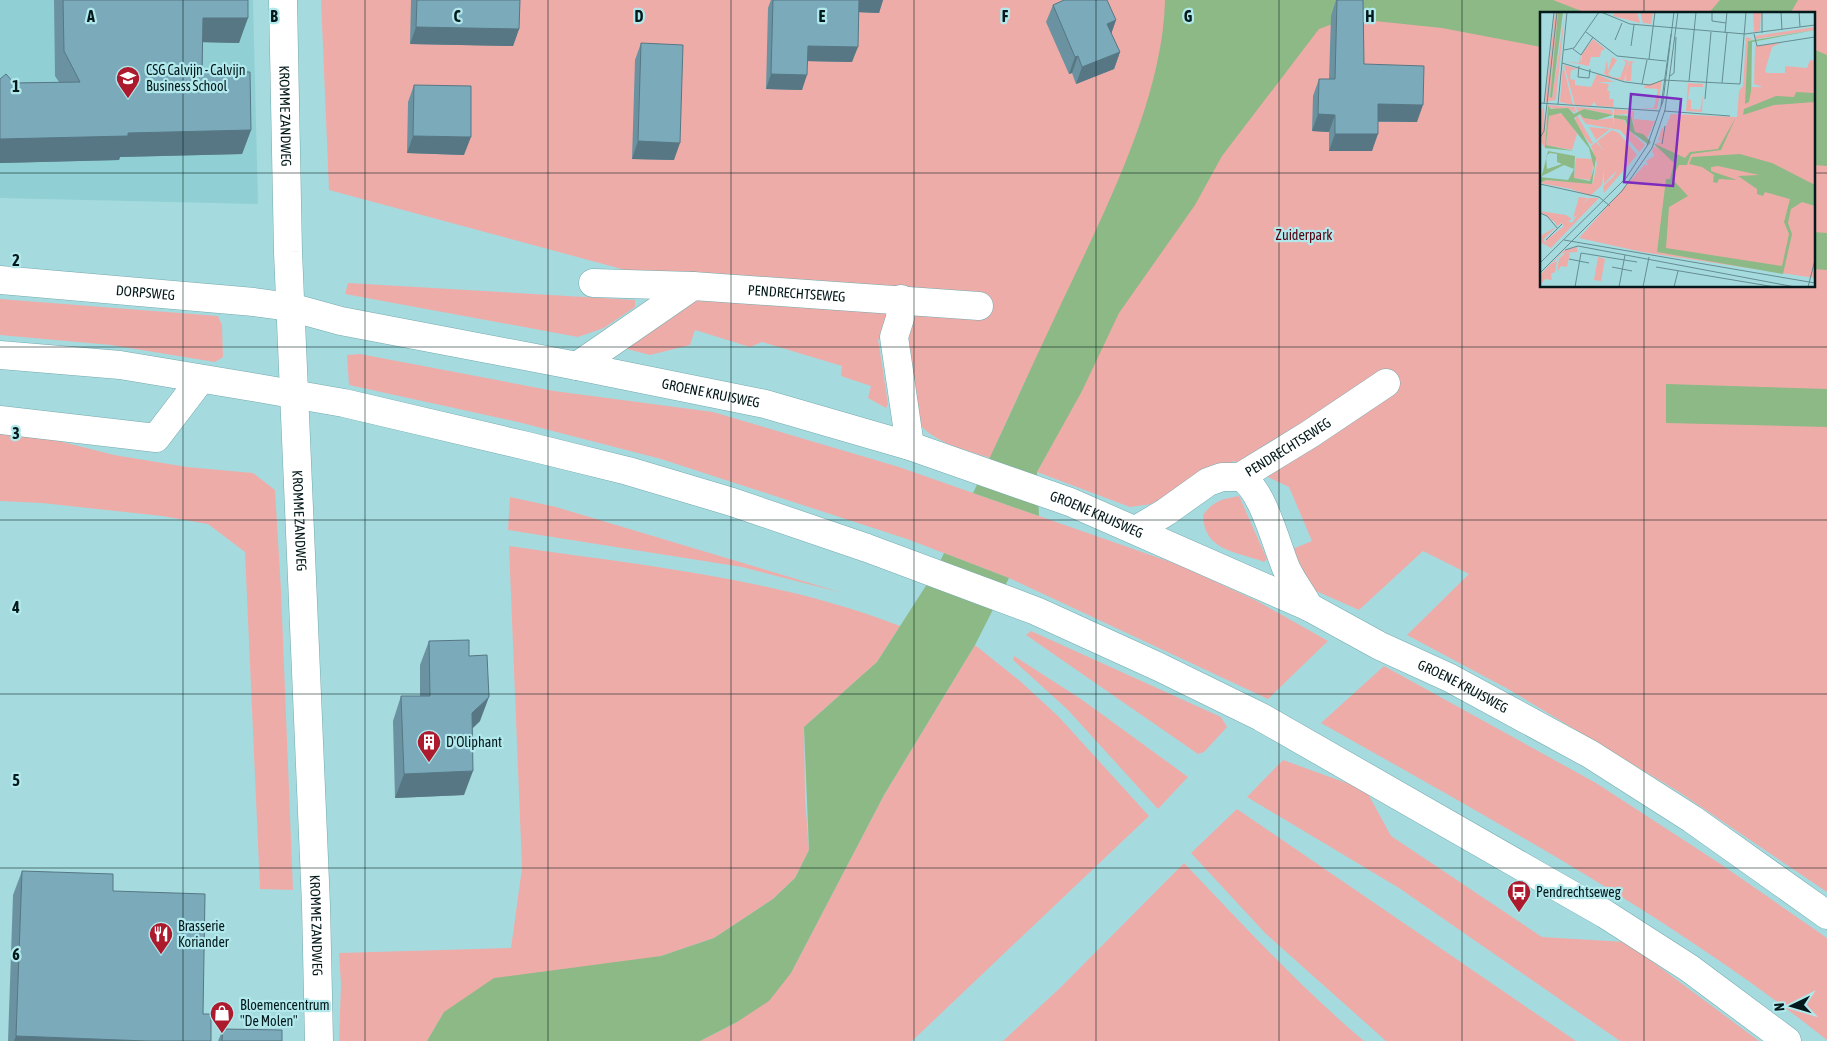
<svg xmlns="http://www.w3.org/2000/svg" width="1827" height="1041" viewBox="0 0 1827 1041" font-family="'Asap Condensed',sans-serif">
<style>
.built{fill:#90d0d4}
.green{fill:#eeaca9;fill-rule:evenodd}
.water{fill:#8cb986}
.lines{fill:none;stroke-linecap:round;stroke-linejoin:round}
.minor-casing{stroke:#75a9ad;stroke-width:29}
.major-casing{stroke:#75a9ad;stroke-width:29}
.minor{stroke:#fff;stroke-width:28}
.major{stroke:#fff;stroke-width:28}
.wall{fill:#6a92a1}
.shaded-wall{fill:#567783}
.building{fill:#7baabb;stroke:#567783}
.grid{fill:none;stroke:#04191b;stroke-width:1;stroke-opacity:0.55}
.labels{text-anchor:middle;stroke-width:4.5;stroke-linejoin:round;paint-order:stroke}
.poi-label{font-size:14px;fill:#04191b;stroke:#b2e9ec;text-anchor:start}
.street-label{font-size:14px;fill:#04191b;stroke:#b2e9ec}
.park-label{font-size:14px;fill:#55000d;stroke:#b2e9ec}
.inset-road{fill:none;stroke:#658d91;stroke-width:1}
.view{fill:#7b2cbf;fill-opacity:0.15;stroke:#7b2cbf;stroke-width:2.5}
.inset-edge{fill:none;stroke:#04191b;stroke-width:2.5}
.grid-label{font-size:16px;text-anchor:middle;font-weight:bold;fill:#04191b;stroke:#b2e9ec;stroke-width:4.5;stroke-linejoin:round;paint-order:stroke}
</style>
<rect width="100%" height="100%" fill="#a5dbdf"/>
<!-- built -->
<path class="built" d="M0 0H253L258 204 0 198Z"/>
<!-- green -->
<path class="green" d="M321 0H1827V892L1679 792 1508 689 1407 635 1469 574 1423 551 1359 610 1316 591 1301 576 1290 550 1312 541 1289 487 1234 461 1152 504 1130 507 1037 472 1080 393 1026 379 990 458C965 449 925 442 914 414 910 404 910 360 909 347L878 339 888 404 886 408 868 398 871 386 841 376 842 366 762 342 750 347 695 330 690 345 650 355 623 348 693 301 744 302 329 190ZM1541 14H1813V286H1541Z
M348 283 635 300V307L604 328 578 337 345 294Z
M0 299 218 316 222 325 223 357 215 362 111 345 0 335Z
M360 354 554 391 713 412 899 467 1179 565 1257 601 1328 641 1268 699 1009 578 907 539 661 459 518 422 349 385 347 355Z
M0 434 39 436 114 455 187 467 253 473 275 490 281 590 293 890 260 889 245 552 208 524 162 516 42 503 0 501Z
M1239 496 1267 559 1264 562C1235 551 1204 551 1203 515 1213 501 1222 499 1239 496Z
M510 497 556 507 843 593 742 567 508 530Z
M509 546C640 565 776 578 900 626L877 662 804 727 805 799 809 850 795 878 773 899 714 938 661 956 444 1012 427 1041H339L341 984 339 953 511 948 522 868Z
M1031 631 1221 717 1227 727 1204 752 1198 754 1026 635Z
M975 645 1020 681 1058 716 1149 816 912 1041H700L737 1022 791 973 884 795Z
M1014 656 1081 699 1188 777 1158 809 1068 710 1013 660Z
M1384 666 1596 783 1719 863 1827 938V1040C1671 916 1494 821 1321 723Z
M1283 760 1366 790 1391 836 1542 937 1626 942 1759 1041H1620L1399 888 1247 797Z
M1237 809 1576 1041H1386L1266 934 1191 853Z
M1184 863C1242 924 1300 987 1364 1041H1003L1061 987Z"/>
<!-- water -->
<path class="water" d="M1165 0H1553L1589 14H1541V47L1442 28 1365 20 1338 22 1319 29 1222 156 1195 205 1119 313 1082 391 1037 472 1039 516 973 493C1001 435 1027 376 1055 317 1098 224 1163 104 1165 0Z
M1720 0H1798L1790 14H1708Z
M1813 49 1827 55V166L1813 165Z
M1813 232 1827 233V270L1813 269Z
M1666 384 1827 389V427L1666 423Z
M944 553 1009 578 975 645 884 795 791 973 769 1001 737 1022 700 1041H427L444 1012 494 978 661 956 714 938 773 899 795 878 809 850 804 727 877 662 936 570Z"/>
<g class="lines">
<!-- minor casing -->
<g class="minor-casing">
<g id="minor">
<path id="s1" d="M283 0 288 252 316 905 319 1041"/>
<path id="s2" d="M593 283 693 286 979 306"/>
<path d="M901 299 900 318 894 337 910 446"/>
<path d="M577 366 693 286"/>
<path d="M0 420 156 438 201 379"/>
<path d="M1240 477C1262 487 1276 544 1286 568 1292 581 1302 594 1309 607"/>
<path id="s3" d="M1136 530 1166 512 1208 482 1222 477H1240L1310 434 1386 383"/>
</g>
</g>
<!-- major casing -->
<g class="major-casing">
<g id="major">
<path id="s4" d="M0 280 254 302 290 307 341 321 577 366 765 404 910 446 1070 502 1309 607 1380 646 1450 678 1590 754 1692 819 1827 915"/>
<path d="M0 355 120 365 258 388 344 403 527 446 628 471 732 502 867 548 1036 611 1159 667 1261 717 1542 878 1605 914 1689 968 1787 1041"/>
</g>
</g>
<!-- minor -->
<use href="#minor" class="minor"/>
<!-- major -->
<use href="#major" class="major"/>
</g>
<!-- wall -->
<path class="wall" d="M54 0H248L239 43 203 42 202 71 251 130 242 154 120 157 119 160 0 163 14 83 59 82 55 76Z
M411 0H520L519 29 513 46 410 44Z
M771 0H883L879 13 859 12 852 62 807 61 802 90 766 89 768 8Z
M1336 0H1363L1364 64 1417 122H1378L1372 151H1329V132L1312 131 1313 96 1319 79H1329L1331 16Z
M1053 5 1116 20 1111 34 1120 52 1114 69 1076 84 1072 73 1069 74 1046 22Z
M641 43 674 160 632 159 635 60Z
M414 85 464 155 407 153 408 102Z
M429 641 469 656 480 721 472 729 464 795 395 798 393 721 401 696H420V665Z
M22 871 113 891 203 1014 211 1041H8L13 895Z
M223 1029 282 1040V1041H218Z"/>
<!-- shaded-wall -->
<path class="shaded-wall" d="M858 0H883L879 13 854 12Z
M203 18H248L239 43 194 42Z
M1116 20 1110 37 1107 24Z
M416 27 519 29 513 46 410 44Z
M808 46 858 47 852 62 802 61Z
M1120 52 1114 69 1076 84 1082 67Z
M1078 56 1072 73 1069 74 1075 57Z
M771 74 807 75 802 90 766 89Z
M1378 104 1423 105 1417 122 1372 121Z
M1318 114 1335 115 1329 132 1312 131Z
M251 130 242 154 120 157 119 160 0 163V139L128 133Z
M1335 134H1378L1372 151H1329Z
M413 136 471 137 464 155 407 153Z
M638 141 680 143 674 160 632 159Z
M489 697 480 721 463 737 472 713Z
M473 771 464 795 395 798 404 774Z
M16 1036 147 1041H14Z"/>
<!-- building -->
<path class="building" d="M63 0H248V18H203L202 71 250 72 251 130 128 133V136L0 139V79L6 74 14 83 80 82 64 51Z
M417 0H520L519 29 416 27Z
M773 0H859L858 47 808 46 807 75 771 74Z
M1064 0H1107L1116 20 1107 24 1120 52 1082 67 1078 56 1075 57 1053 5Z
M1337 0H1363L1364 64 1424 66 1423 105 1378 104V134H1335V115L1318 114 1319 79H1335Z
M641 43 683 45 680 143 638 141Z
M414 85 471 86V137L413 136Z
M469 640V656L487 655 489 697 472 713 473 771 404 774 401 696H430L429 641Z
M22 871 113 874V891L205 894 203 1014H211V1041H147L16 1036Z
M223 1029 282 1030V1041H222Z"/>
<!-- grid -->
<path class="grid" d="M183 0V1041M365 0V1041M548 0V1041M731 0V1041M914 0V1041M1096 0V1041M1279 0V1041M1462 0V1041M1644 0V14M0 173H1541M1813 173H1827M1644 286V1041M0 347H1827M0 520H1827M0 694H1827M0 868H1827"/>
<!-- icons -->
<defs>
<g id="school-pin" transform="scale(1.25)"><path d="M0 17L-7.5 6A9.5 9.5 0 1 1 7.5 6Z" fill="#ad192d" stroke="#b2e9ec"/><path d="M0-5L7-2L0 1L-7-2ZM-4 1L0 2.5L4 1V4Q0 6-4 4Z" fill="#fff"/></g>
<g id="building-pin" transform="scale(1.25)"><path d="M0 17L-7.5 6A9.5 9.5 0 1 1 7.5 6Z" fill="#ad192d" stroke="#b2e9ec"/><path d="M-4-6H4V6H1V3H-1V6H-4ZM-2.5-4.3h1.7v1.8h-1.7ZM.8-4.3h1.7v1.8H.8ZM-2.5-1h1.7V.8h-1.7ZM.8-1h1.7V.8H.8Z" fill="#fff"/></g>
<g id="bus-pin" transform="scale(1.25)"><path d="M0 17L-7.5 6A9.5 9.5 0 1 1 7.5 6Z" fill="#ad192d" stroke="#b2e9ec"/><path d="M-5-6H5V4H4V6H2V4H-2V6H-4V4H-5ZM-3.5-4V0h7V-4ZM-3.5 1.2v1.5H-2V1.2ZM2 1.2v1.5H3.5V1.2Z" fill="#fff"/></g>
<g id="restaurant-pin" transform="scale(1.25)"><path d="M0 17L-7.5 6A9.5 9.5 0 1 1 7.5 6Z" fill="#ad192d" stroke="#b2e9ec"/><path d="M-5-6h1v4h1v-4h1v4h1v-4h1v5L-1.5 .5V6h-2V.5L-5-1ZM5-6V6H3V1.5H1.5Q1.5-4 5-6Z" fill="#fff"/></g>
<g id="shop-pin" transform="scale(1.25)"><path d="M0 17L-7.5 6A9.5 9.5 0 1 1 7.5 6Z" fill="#ad192d" stroke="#b2e9ec"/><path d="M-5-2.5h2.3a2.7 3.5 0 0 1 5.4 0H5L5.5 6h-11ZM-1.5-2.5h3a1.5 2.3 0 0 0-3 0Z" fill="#fff"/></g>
</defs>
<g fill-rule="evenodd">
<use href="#school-pin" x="128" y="78"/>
<use href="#building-pin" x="429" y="742"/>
<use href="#bus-pin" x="1519" y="892"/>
<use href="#restaurant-pin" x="161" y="934"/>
<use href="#shop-pin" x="222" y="1013"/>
</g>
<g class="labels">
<!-- poi labels -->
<g class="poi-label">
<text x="146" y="75">CSG Calvijn - Calvijn<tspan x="146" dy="16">Business School</tspan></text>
<text x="446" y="747">D'Oliphant</text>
<text x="1536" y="897">Pendrechtseweg</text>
<text x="178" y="931">Brasserie<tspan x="178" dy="16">Koriander</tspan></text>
<text x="240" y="1010">Bloemencentrum<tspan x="240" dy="16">"De Molen"</tspan></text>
</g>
<!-- street labels -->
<g class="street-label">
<text dy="5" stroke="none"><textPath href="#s1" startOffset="116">KROMME ZANDWEG</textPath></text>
<text dy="5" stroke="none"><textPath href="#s2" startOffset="204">PENDRECHTSEWEG</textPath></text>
<text dy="5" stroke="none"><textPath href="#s4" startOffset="146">DORPSWEG</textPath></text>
<text dy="5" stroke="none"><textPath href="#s4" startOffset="721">GROENE KRUISWEG</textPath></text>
<text dy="5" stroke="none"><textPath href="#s3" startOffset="176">PENDRECHTSEWEG</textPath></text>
<text dy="5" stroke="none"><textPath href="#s4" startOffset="1126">GROENE KRUISWEG</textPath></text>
<text dy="5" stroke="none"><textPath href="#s1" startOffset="521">KROMME ZANDWEG</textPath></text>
<text dy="5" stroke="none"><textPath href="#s4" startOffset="1531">GROENE KRUISWEG</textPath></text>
<text dy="5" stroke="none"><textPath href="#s1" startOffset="926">KROMME ZANDWEG</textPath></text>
</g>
<!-- park labels -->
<g class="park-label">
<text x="1304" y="240">Zuiderpark</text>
</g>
</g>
<!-- overview -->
<g transform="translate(1540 12)">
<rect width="275" height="275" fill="#a5dbdf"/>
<path d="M15 0H18L10 85 12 86 25 0 16 88 5 90ZM75 0H97L100 11 73 4ZM100 0H113L111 12 103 11ZM213 0H221L220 19 214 20ZM275 15V18L215 27V24ZM206 25 213 27 209 28 206 75H211L212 30V75H223L214 72 215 34 241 31 232 35 225 59 227 61H245V54L267 56 270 48 275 49V266L102 240 39 226 105 152 108 154 106 149 114 144 112 139 114 134 117 137 115 132 121 129 118 128 122 115 124 119 131 102 197 105 199 79 203 74ZM53 27 65 37 61 39 60 45H51L49 54 24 49 39 51 40 42 41 52 42 42ZM72 45 77 48 68 62 72 65 80 66 86 50 82 47 89 49 86 59 90 49 95 50 92 51 91 69H86V61L84 69 66 64V62H64L67 48 68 59ZM23 53 33 93 20 90ZM24 53 38 57 31 58 30 67 35 68V73L51 75 57 62 74 70H57L69 72 67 79H70L69 87H74L73 95 57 94 54 90 51 94 35 93ZM122 69 117 97H97L114 96 118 77 104 76 105 73ZM148 71 163 72V75H150L148 87 151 88V97L160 98 163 83 162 100 146 99ZM4 93 5 119 8 93 35 95 36 101 26 96 19 98 8 95 5 136 0 129V103ZM36 95 72 98 73 103 44 97 38 101ZM74 97 94 99V107L115 109 107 127 95 120 92 106 87 102 74 103ZM14 101 24 102 37 122 32 138 6 133 9 104ZM37 103 53 131 50 132 34 110ZM39 103 56 108 73 106V114L74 106 84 108 90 119 105 133 99 140 80 118 46 112ZM49 115 59 116 70 117 56 128ZM72 118 79 121 97 143 64 181 63 174 73 165 77 158 64 172V158L62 173 50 184 31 177 0 171V168L1 171 6 168 53 171 57 151 51 134 56 130 64 139 57 129ZM36 146 54 147 51 168 34 166ZM39 185 48 186 43 192 49 186H59L11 236 0 230V224L16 215 4 227V229L11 233 5 229 24 214 21 211 17 214 14 209H27H13L0 199 26 203 32 207 28 209 32 211 37 203 33 206ZM37 235V240L22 241 12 252 17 249 15 260 11 262 12 268 5 267 1 272 0 263 23 239ZM25 241H30L27 255 21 254 17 260 19 247ZM58 245 65 247 61 269 54 268Z" fill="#eeaca9"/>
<path d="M18 0H23L12 86 10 85ZM275 18 212 30 211 79 209 90 205 92 208 29ZM256 80 275 81V90L234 93 203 103 204 97 236 84 254 85ZM8 94 11 97 28 96 34 102 44 97 73 103 57 108 44 106 40 102 34 106 56 146 52 172 6 168 0 171 8 139 35 144 34 166 50 169 54 156 49 136 21 101 9 104 6 133 34 139 5 136ZM10 141 17 142V150L22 152 7 157 6 144ZM24 153 34 157 28 168 0 165ZM74 103 91 104 95 120 103 122 111 130 109 133 90 119 85 108 74 106ZM196 105 181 138 151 142 147 153H139L134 162 133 168 148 184 129 195 126 236 242 254 249 222 244 210 250 187 225 180 223 184 217 182V177L198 164 219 163 178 154 171 155V159L197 168 179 167 177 171 173 170 174 163 162 155 149 152 152 145 200 142 232 151 275 173V194L262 190 251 197 248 211 252 222 243 262 117 240 126 167H130L134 151 113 131 145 146 150 140 178 137Z" fill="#8cb986" fill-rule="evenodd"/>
<path class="inset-road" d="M61 0 90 12 205 22 275 13M172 0V9L186 11M241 0 242 18M259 0 260 15M46 20 77 44 126 49M185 21 187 0M222 21V0M214 22 217 34 275 25M75 28 82 11M91 34 94 13M33 37 41 43 53 25M24 38 34 36 59 0M109 47 115 0M22 51 85 70 110 73 123 68 200 72 206 0M39 54 38 65 49 66 50 57M130 64 134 61 136 25M149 69 156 0M182 71 187 21M102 72 107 48M165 87 171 20M0 91 119 99M4 92 14 0M18 92 27 0M121 94 131 22M124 99 190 104M0 126 4 119 17 0M122 132 125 114M0 172 59 185 70 194M0 201 7 204 18 217M6 228 22 212M24 228 275 271M25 238 38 234 255 275M29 247 49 251M0 251 86 166 107 134 123 89 134 0M72 255 92 259M116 255 235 275M0 261 82 179 112 136 125 98 138 0M35 275 41 241 97 250M79 275 85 243M103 275 109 245M134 275 138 259M268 275 275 248"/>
<path class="view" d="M91 82 141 87 133 174 84 170Z"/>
<rect width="275" height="275" class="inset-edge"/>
</g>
<g class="grid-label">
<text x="91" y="22">A</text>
<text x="274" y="22">B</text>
<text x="457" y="22">C</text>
<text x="639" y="22">D</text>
<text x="822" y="22">E</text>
<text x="1005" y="22">F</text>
<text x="1188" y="22">G</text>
<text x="1370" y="22">H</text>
<text x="16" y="92">1</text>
<text x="16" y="266">2</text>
<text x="16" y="439">3</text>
<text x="16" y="613">4</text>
<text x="16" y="786">5</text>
<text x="16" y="960">6</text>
</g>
<!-- north arrow -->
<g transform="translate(1792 1006) rotate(265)" stroke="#b2e9ec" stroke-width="4" paint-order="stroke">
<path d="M0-4L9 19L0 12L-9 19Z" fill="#04191b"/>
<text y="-8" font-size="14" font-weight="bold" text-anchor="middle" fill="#04191b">N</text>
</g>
</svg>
